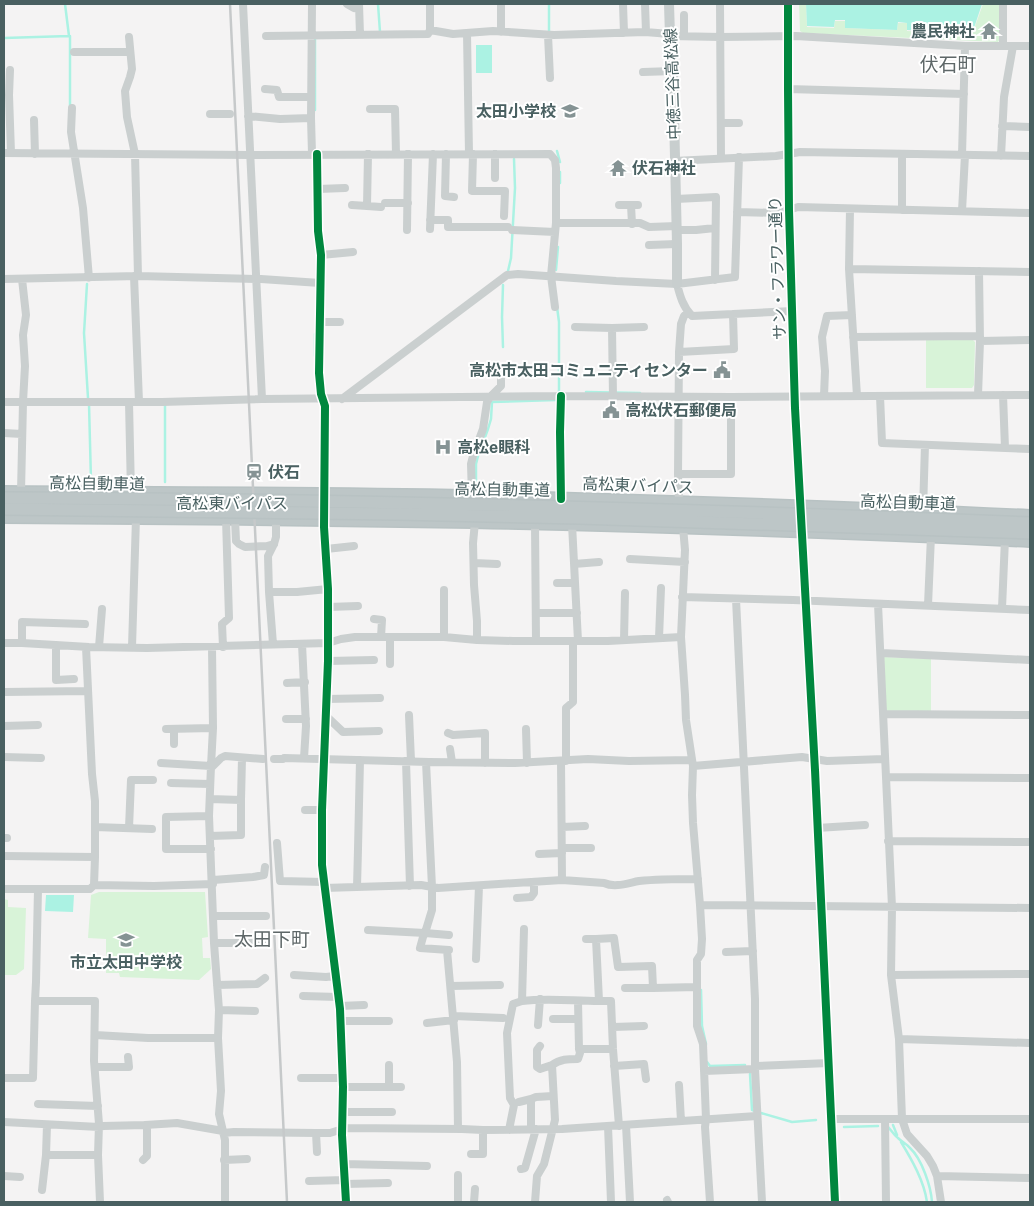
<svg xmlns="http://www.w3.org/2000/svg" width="1034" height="1206" viewBox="0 0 1034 1206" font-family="'Public Sans','Noto Sans JP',sans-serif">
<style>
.green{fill:#d8f3d8}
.water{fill:#abf2e3}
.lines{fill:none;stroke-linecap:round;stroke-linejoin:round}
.stream{stroke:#abf2e3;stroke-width:2.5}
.highway-casing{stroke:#b8c2c3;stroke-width:14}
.minor{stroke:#cacfcf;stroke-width:8}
.major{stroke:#c8cece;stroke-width:10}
.highway{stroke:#bdc6c7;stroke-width:11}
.rail{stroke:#c6c9ca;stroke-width:2.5}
.highway-bridge-casing{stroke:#b8c2c3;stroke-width:14;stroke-linecap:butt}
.highway-bridge{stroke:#bdc6c7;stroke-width:11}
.cycleway-casing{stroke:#fff;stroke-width:11}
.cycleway{stroke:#00873e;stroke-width:8}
.labels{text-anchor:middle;stroke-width:4;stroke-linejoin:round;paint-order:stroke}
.poi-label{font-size:16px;font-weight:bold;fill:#496061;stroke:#fff;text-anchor:start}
.street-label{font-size:16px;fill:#496061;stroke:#fff}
.quarter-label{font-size:19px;fill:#5e6768;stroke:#fff}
</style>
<rect width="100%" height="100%" fill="#f4f3f3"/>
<!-- green -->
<path class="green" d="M799 4H806L807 27 834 28 835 21H845V28L897 30 898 23H907V31L968 33 974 29 983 4H1000V39L998 42 803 33 800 31Z
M926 339H972L975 342 974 385 972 388H926Z
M884 657 931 659V711H885Z
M99 892H205L208 937 202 938 203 958H210L211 969 199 980 120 977 119 973H106V939L88 938 91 895Z
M4 899 8 900V907L26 908 24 969 16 975H4Z"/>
<!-- water -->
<path class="water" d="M806 4H982L974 28 968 33 907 30V23L898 22 897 30 845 28V20H835L834 27 807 26Z
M476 45H492V73H476Z
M46 895H74L73 912 45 911Z"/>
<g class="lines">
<!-- stream -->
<path class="stream" d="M65 4 69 36H70V107
M378 4 380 32
M549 4V31
M4 38 69 36
M315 110V39
M557 151 560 162
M560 172V183
M556 270 558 247
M508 271 511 258 515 188 514 159
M87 284 84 333 88 398
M557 307 559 322V392H562
M503 347 502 317 503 285
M315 356V334
M586 392 640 393
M165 403V482
M89 404 91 481
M476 486V464L478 456 488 429 491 419 492 402 556 400
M701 990 702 1026 706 1044
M707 1062 710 1066 745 1065
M750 1074 752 1110 754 1111
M761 1113 792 1122 816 1120
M893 1125 897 1135
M844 1127 878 1126
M888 1127C891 1130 894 1135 898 1138 902 1142 907 1144 910 1148 922 1159 931 1187 932 1202
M901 1142C912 1160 924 1181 927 1202"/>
<!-- highway casing -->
<g class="highway-casing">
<path id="highway" d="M4 492C160 493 317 493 473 496 659 501 845 507 1030 516
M4 517C160 518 317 519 473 522 659 526 845 532 1030 541"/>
</g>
<!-- minor -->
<path class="minor" d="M243 4 262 399
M347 4 354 8
M359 4 360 35
M430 4V30L453 34 493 31 554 35 645 32 670 34
M623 4 624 33
M645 4 646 32
M720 4 721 158
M788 4V89L789 210 795 408 801 511
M684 15V36
M501 32V4
M467 33 469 154
M548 35 550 78
M266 36 428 34 430 30
M670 36 721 37 796 36 965 46H1030
M129 37 132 69 130 77 125 91 127 117 135 154 138 276
M1003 45V4
M74 52H130
M10 70 9 95 11 153
M643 72 673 71
M265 89 277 90 279 97H311
M788 89 964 94
M72 108 71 132 83 208 89 278
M370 109H395L396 154
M210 114H230
M248 116 280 119 311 118
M34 120 35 154
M721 123H739
M1002 126 1030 127
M4 153 250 155 550 154 555 160 556 168V223L551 276 555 307
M312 154 311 118 312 4
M317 154 318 231 321 255 319 373 321 394 325 406 324 497
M446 154 445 196 454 197
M473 154 472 191H505L504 216
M902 154V210
M962 155 965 46
M1001 156 1004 97 1013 46
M674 161 776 156 800 152 1030 156
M495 178V154
M318 189 345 188
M676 199 716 197 715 280
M385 203H408
M352 205 367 206 368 154
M619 205H638
M631 205 632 224
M367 206 381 207
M850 209 849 269 857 396
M962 211 965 155
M737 212 779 213 798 207 1030 213
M430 220H448V227H508
M556 223H640L649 227 677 226
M430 229 433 154
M407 230 408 154
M512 230 555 232
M677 230H696L715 228
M649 245 677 244
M321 255 353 252
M849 269 1030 272
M134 276 139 402
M4 279 138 276 261 279 320 283
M677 284C680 296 683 307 692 316L793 311
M320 322H340
M575 327 612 328
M853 337 980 336
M980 341 1030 340
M679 352 734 349 733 314
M978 395 980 341 979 271
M1003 395 1005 448
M824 396 825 371 822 337 827 316 852 315
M880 396 882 443 1030 449
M613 397 612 328 644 327
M342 399 507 275 518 274 616 281 677 284 735 277 739 157
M4 402H162L262 399 561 396 731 397 1030 395
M129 402 131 493
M4 433 22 434
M678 474H731V397
M21 492 23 402 25 366 23 335 26 315 22 279
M472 496 471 464 473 456 483 429 487 402 490 397 501 386V374
M561 499 560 432 561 396
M679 503 678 474 679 352 681 324 684 316 688 312
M923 511 925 445
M324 516V527L328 589V661L322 810V865L340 1009 343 1087 342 1135 346 1202
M235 519 236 541 239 544 245 547 267 546 274 544
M475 522 473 543 474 585 477 621V640
M535 524 536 641
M572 524 578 641
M683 527 685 550 681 637 685 695 686 720 693 766 692 795 693 823 700 905 702 939 701 954 697 960V1026L703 1044 706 1119 705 1127 710 1202
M802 528 815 770 835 1202
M326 549 354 546
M630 559 685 562
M474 563 497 564
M574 564 599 562
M557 583H575
M444 590V637
M269 592H297L328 589
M682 597 793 600 1030 610
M736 599 755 999V1069L762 1202
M878 604 892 907 891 975 899 1039 902 1119 907 1134 927 1156 933 1166 937 1176 941 1202
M928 605 931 536
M328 607 358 606
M1002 608 1005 539
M536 613H577
M374 619 382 620 381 637
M390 637V664
M659 638 661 588
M624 640 625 593
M4 643H22L89 647 147 648 328 643 341 639 355 637H444L477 640 513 641H608L681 637
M22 643V622L85 624
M273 644 269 592 268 556 274 544 276 537V519
M302 644 306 726 304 758
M56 645V680L74 679
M86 647 92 774 95 801V857L94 885 154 886 213 884
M99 647 102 609
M132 647 136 518
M212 647 213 728 211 766 209 816 214 943 219 1010 218 1038 221 1091 219 1114 225 1140V1202
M223 647 222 624 229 618 226 519
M881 653 1030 660
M328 661 374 660
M287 683 305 682
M4 692 88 691
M326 699 380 698
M883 714 1030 715
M325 715 343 732 379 731
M409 715 411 761
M286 719H306
M4 726 38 725
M166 729 213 728
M526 729 527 763
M448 733 453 735 485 733V763
M174 744V729
M450 749 452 762
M4 757 41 758
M274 759H283L284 758 429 762 515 763 588 759 629 761 692 760
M406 761 410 886
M566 761V708L573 702V641
M161 763 211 766
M693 766 802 757 827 761 884 759
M211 768 221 758 225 756 263 759
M886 777 1030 778
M171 783 210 784
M210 799 241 800V835L210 836
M241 800 242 758
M305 810H322
M209 816 166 817V849H211
M95 827 152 829
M562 827 585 826
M129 828 131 780H153
M817 828 865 825
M4 838H7
M888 841 1030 842
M277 843 280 881 324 882
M562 848H591
M539 854 562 853
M4 856 95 857
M213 880 253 877 264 875 265 867
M562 880 604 883C615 888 628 883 639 881 658 879 678 879 698 879
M357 887 358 849 360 760
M324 888 421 885 438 888 562 880 561 761
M4 889H90L94 885
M517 898 531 897 534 893V882
M700 905 1030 908
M213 916H266
M524 929 522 1001C548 998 573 1001 599 1001
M368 930 425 933 432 910V887L426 762
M449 935 425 933 423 937 420 948 449 950
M586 939H596L599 1001H611L613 1049 619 1126
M596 939 614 938 618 967 652 966 653 988 697 987
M214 943H262
M447 950 457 1062 458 1129
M726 952 753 951
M476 959 479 886
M294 975 326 977 335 976
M891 975 1030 974
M217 985 257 984 265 978
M451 986 500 985
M625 988H653
M303 996 338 997
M35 1001H95L94 1061 99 1124 98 1155 100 1202
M578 1001 579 1049H613
M340 1006 364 1005
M219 1010 255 1011
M454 1016 503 1018
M553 1019H578
M341 1021H389
M427 1023 454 1020
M538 1025 540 999
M613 1027 644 1026
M95 1035 148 1038H218
M899 1039 1030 1043
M540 1046 537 1050V1067L540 1069 552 1065
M389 1065V1087
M614 1066 644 1064 646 1079
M755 1066 829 1063
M95 1067H129L128 1057
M704 1071 755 1069
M4 1078H33L35 1001 36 982 38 889
M301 1078H342
M679 1085 681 1121
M343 1087H401
M519 1102 531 1099
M38 1104 98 1106
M342 1112H392
M831 1119H1030
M885 1119 886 1202
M4 1122 99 1127 103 1126 145 1125 147 1128V1156L143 1160
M145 1125 177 1123 223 1131
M626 1125 630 1202
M608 1126 611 1202
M509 1130 514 1105 510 1098 507 1033 513 1004 522 1001
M531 1130V1099L536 1097 553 1096
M223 1133 234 1132 316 1133
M317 1152 316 1133H330L346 1128 462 1129 483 1130 562 1129 757 1116
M471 1154H483V1130
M46 1155 47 1125
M224 1160 247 1159
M344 1164 427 1166
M521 1169 525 1168 536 1129
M4 1176 20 1177
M937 1176 1030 1178
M309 1181 345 1180
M345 1184 388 1183
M42 1190 46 1155H98
M667 1200 668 1202
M458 1202V1175
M474 1202 475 1189
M535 1202 537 1176 544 1164 555 1120 552 1065C560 1059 568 1059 578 1059L580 1053 579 1049"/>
<!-- major -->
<path class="major" d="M669 4 670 36 673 71 677 244V284"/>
<!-- highway -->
<use href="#highway" class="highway"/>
<!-- rail -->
<path class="rail" d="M230 4 287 1202"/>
<!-- highway-bridge casing -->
<g class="highway-bridge-casing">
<path id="highway-bridge" d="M4 498C346 499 688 509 1030 523
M4 509 397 514 579 518 1030 533"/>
</g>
<!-- highway-bridge -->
<use href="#highway-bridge" class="highway-bridge"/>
<!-- cycleway casing -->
<g class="cycleway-casing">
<path id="cycleway" d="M788 4V89L789 210 795 408 815 770 835 1202
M317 154 318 231 321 255 319 373 321 394 325 406 324 527 328 589V661L322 810V865L340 1009 343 1087 342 1135 346 1202
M561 499 560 432 561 396"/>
</g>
<!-- cycleway -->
<use href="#cycleway" class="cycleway"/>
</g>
<!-- icons -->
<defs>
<g id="temple-bare" transform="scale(1.35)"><path d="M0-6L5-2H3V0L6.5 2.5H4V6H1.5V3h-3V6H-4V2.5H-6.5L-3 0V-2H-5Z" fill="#859394" stroke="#fff" stroke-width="2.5" paint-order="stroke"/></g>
<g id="school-bare" transform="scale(1.35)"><path d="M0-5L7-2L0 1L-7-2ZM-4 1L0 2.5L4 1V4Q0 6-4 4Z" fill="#859394" stroke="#fff" stroke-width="2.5" paint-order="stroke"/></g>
<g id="civic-bare" transform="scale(1.35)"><path d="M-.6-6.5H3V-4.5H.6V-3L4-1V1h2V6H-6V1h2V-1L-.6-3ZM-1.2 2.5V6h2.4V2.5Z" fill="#859394" stroke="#fff" stroke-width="2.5" paint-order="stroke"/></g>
<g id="hospital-bare" transform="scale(1.35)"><path d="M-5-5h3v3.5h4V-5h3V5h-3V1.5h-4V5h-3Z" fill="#859394" stroke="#fff" stroke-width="2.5" paint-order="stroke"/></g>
<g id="station-bare" transform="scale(1.35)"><path d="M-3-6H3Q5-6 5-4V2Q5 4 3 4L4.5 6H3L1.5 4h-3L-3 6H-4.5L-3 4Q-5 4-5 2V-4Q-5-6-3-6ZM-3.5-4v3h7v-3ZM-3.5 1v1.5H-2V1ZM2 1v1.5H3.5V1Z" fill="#859394" stroke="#fff" stroke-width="2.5" paint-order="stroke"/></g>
</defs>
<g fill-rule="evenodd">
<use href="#temple-bare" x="989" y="31"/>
<use href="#school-bare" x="570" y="111"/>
<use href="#temple-bare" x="618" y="168"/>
<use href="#civic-bare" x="722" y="370"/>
<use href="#civic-bare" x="611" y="410"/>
<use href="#hospital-bare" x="443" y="447"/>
<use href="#station-bare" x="254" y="472"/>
<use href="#school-bare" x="126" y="940"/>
</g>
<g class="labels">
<!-- poi labels -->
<g class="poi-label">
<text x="975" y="37" text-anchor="end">農民神社</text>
<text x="556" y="117" text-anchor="end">太田小学校</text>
<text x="632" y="174">伏石神社</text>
<text x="708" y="376" text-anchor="end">高松市太田コミュニティセンター</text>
<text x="625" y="416">高松伏石郵便局</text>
<text x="457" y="453">高松e眼科</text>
<text x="268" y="478">伏石</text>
<text x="126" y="968" text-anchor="middle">市立太田中学校</text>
</g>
<!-- street labels -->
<g class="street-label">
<text transform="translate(672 84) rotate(-92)" y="6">中徳三谷高松線</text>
<text transform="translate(777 268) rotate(-92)" y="6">サン・フラワー通り</text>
<text transform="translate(97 483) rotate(1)" y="6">高松自動車道</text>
<text transform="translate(638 485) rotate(2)" y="6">高松東バイパス</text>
<text transform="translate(502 489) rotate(1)" y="6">高松自動車道</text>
<text transform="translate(908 502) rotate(2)" y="6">高松自動車道</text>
<text x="232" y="509">高松東バイパス</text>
</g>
<!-- quarter labels -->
<g class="quarter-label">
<text x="948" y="71">伏石町</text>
<text x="272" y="946">太田下町</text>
</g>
</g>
<!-- border -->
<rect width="1034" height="1206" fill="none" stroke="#496061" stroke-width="10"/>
</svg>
